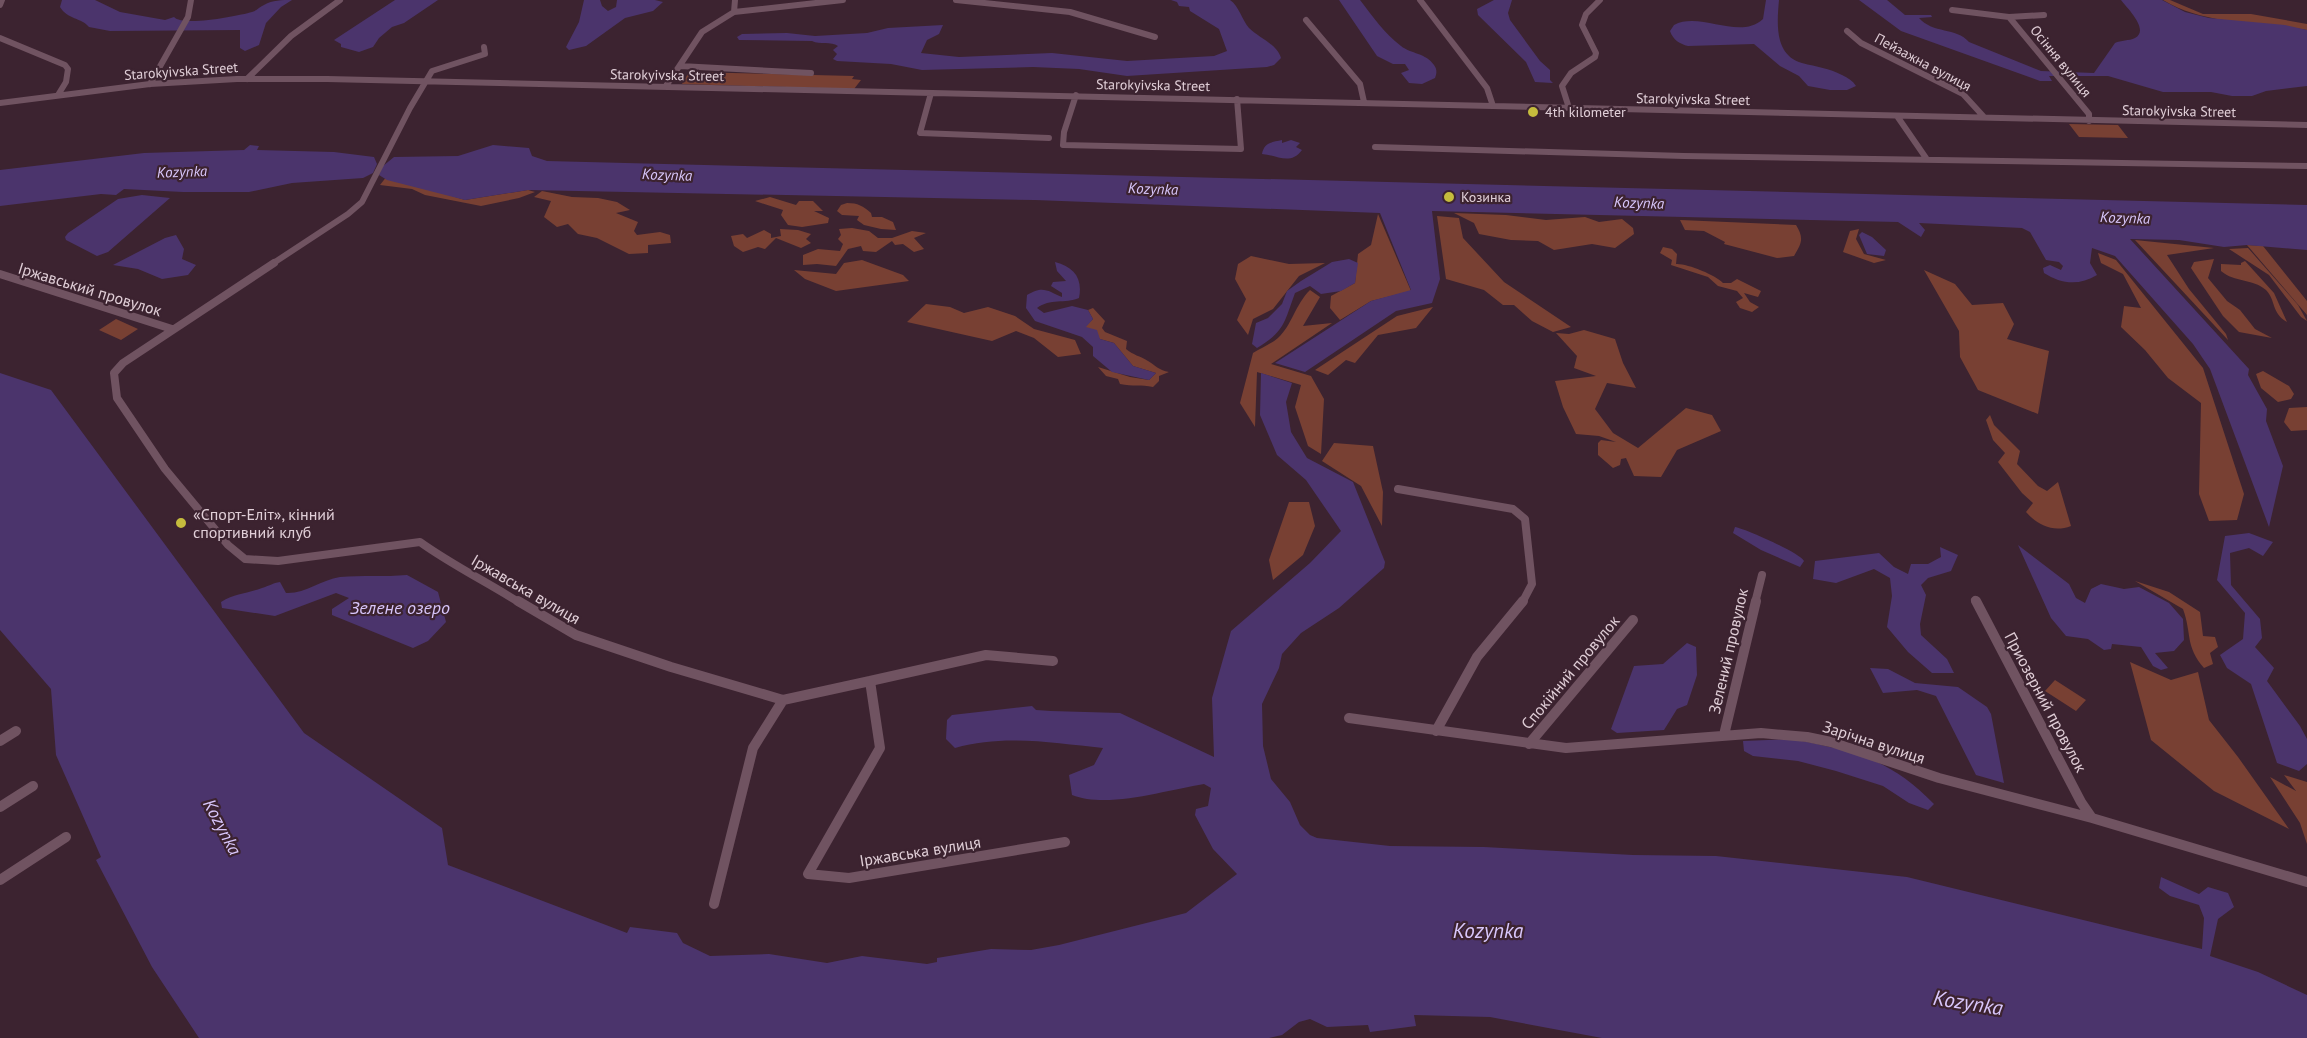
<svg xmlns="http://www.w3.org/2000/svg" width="2307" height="1038" viewBox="0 0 2307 1038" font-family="'PT Sans',sans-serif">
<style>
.green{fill:#784033}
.water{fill:#4b346c}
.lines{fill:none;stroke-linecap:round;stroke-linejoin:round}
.minor-far2{stroke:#705361;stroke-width:6}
.minor-far1{stroke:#705361;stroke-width:8}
.minor{stroke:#705361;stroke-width:10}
.poi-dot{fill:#c5bc3d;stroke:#3c2330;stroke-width:2}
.labels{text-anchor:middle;stroke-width:4.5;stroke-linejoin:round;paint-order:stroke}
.far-street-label{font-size:14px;fill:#e0ced7;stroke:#3c2330}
.far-poi-label{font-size:14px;fill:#e0ced7;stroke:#3c2330;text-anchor:start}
.far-water-label{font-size:15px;font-style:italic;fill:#d8c6fb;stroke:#3c2330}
.street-label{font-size:16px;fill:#e0ced7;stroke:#3c2330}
.poi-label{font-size:16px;fill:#e0ced7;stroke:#3c2330;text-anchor:start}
.water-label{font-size:18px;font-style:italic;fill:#d8c6fb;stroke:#3c2330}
.near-water-label{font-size:21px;font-style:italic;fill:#d8c6fb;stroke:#3c2330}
</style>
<rect width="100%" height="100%" fill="#3c2330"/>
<!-- green -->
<path class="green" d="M2163 0H2170L2203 14H2251L2307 24V30C2259 21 2206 26 2163 0Z
M689 72 854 76 852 79 861 80 854 89 682 84Z
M2069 124 2118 125 2128 138 2079 137Z
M387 176 465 200 528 190 535 192 519 198 481 206 425 195 412 189 380 185Z
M542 191 572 197 598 198 617 202 630 210 616 213 638 222 634 231 637 235 660 232 670 235 671 243 648 245V253L629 254 597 238 578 234 568 224 557 227 544 217 551 201 534 197Z
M770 197 796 205 799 201H813L823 211H814L829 218 828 223 802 227 788 225 781 215 783 210 755 201Z
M847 203C858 203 863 206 871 213L872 217H882L893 222 896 230 881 229 864 225 857 220 859 216 842 215 837 211 841 205Z
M1454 213 1506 215 1546 220 1585 217 1599 222 1622 219 1633 228 1634 234 1615 248 1592 244 1554 250 1538 241 1511 240 1479 234 1474 223Z
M1378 214 1411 291 1371 301 1340 320 1330 308 1331 296 1355 283 1358 254 1371 245Z
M1437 216 1459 218 1463 238 1504 282 1571 327 1553 332 1532 321 1514 305H1503L1484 290 1446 279Z
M1680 220 1796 225C1804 238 1802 243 1794 256L1777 258 1724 244 1725 242 1704 231 1685 230Z
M852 228 869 231 878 238H892L912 231 926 233 914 238 924 249 914 252 903 244 895 245 892 241 876 252 863 251 861 246 848 249 836 266 817 264 803 265V255L818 249 840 251 843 244 838 239 841 235 839 229Z
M780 229 798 230 811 234 806 239 811 243 801 248 776 238 765 249 758 247 743 252 734 246 731 236 743 234 747 238 764 230 771 234V238L781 236Z
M1859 229 1856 239 1864 254 1886 260 1874 263 1843 252 1850 231Z
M2135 240 2214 248 2167 255 2189 289 2226 334 2228 340Z
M2247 245 2263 246 2307 301V315Z
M1663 247 1672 249 1677 254 1676 264C1686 263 1716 275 1723 283H1731L1737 279 1761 291 1758 297 1744 293 1750 302 1759 307 1752 312 1740 308 1736 302 1743 298 1737 291 1718 286 1708 277 1671 265 1672 260 1660 253Z
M2248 248 2298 305 2307 321 2301 317 2269 275 2229 249Z
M2098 253 2116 260 2203 368 2244 494 2237 520 2209 521 2199 494 2201 403 2168 378 2145 350 2121 327 2124 306 2141 308 2123 274 2101 263Z
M1251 256 1289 264 1325 263 1299 276 1273 309 1253 319 1248 335 1237 320 1246 299 1235 279 1238 264Z
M2214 259 2208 278 2227 301 2240 310 2255 329 2272 338 2239 332 2223 316 2191 268 2194 262Z
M862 260 903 275 909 281 836 291 805 279 794 270 836 274 844 263Z
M2245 261 2274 293 2287 322C2271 313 2276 300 2266 290 2252 278 2235 283 2221 271V264L2241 265V263Z
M1924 270 1955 284 1972 305 2003 303 2014 324 2007 339 2049 351 2038 414 1978 390 1960 357 1959 331Z
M1310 290 1320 297 1303 326 1332 323 1271 364 1311 376 1324 399 1321 454 1308 446 1295 407 1301 385 1257 372 1255 427 1240 403 1253 353C1261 348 1271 344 1278 338 1292 325 1295 305 1310 290Z
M926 304 950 307 964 313 988 307 1015 316 1034 329 1075 340 1081 354 1058 357 1034 338 1016 331 992 341 907 322Z
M1433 307 1416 328 1378 335 1355 363 1346 360 1328 375 1315 370 1397 316Z
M1093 308 1105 321 1102 328 1105 332 1127 341 1126 349C1133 355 1140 356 1148 361 1156 366 1159 370 1169 372L1159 376V381L1153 387C1141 384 1133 387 1120 384L1118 379 1106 376 1098 367 1130 377 1149 380 1156 373 1133 366 1114 343 1100 339 1085 327 1093 319 1088 310Z
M116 319 138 329 121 340 99 330Z
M1584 330 1615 339 1623 363 1636 388 1607 383 1595 409 1613 433 1638 448 1686 408 1712 415 1721 431 1677 450 1661 477 1634 476 1626 458 1621 459 1620 465 1613 468 1598 455V443L1601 440 1616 442 1599 436 1576 434 1563 407 1555 381 1596 376 1574 368 1577 356 1556 333 1569 334Z
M2263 371 2289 386 2294 394 2291 399 2278 402 2261 388 2256 374Z
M2307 407V430L2291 431 2284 422 2289 408Z
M1990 415 1994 425 2020 451 2017 464 2038 486 2047 491 2058 482 2071 526C2053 533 2037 525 2026 512L2033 503 2022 493 1998 462 2005 453 1993 440 1986 420Z
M1334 443 1373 446 1383 492 1382 526 1361 486 1322 461Z
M1289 502H1309L1315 526 1303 555 1273 580 1269 560Z
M2135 581 2169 592 2200 612 2203 636 2215 637 2218 647 2210 653 2213 664 2204 668C2185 646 2192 634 2183 609Z
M2130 662 2171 680 2198 672 2209 720 2238 757 2289 829 2214 791 2151 740Z
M2055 680 2086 700 2076 711 2045 691Z
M2284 775 2307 782V844L2300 823 2270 777 2296 791Z"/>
<!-- water -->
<path class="water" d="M62 0H95L120 12 165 20 174 17C183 27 238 16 252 12 258 10 259 7 264 5 273 0 281 0 292 0L281 7 266 23 259 45 245 51 240 48V30L110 31 89 27C82 18 67 19 60 7Z
M395 0H438L404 23 392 27 379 38 373 47 359 52 341 47V44L334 40Z
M584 0H600L602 6 608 11 616 7 617 0H655L663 2 653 11 625 18 586 46 569 50 566 47 579 22Z
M1171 0H1230C1239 6 1242 20 1249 28 1259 38 1277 44 1281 58L1274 65 1267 67 1127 76 1079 69 1033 67 922 70 891 64 837 61 833 59 837 54 833 50 838 46C831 41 820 45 812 41L739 40 737 37 742 34 787 33 815 36 867 33 888 28 943 25 939 34 927 40 921 53 959 57 1052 53 1127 61 1214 56 1227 51 1219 29 1190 11 1189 7 1179 6 1177 2Z
M1339 0H1360C1373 17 1384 33 1401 46 1411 54 1426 53 1434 65 1437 69 1437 73 1435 78L1422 84 1409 83 1401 73 1409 70 1405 64H1393L1377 56Z
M1494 0H1512L1508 13 1510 20 1540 61 1550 70V80L1553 83 1535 82 1526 62 1478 15 1477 9Z
M1766 0H1779C1777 23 1774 55 1802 63 1817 67 1829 68 1842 75 1848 78 1853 81 1856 86L1847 90H1830L1808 86 1799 76 1780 66 1754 44 1688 46C1680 44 1673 40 1670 31L1674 25C1701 11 1739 41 1763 19Z
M1859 0H1887L1905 15H1931L1932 17 1919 18C1933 34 1956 27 1969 42L2041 71 2094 73 2115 43C2121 40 2129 41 2135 38 2150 30 2127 8 2121 0H2162L2185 12 2209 18 2285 25 2307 30V86L2266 91 2252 96H2232L2211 92H2163L2108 76H2049L2052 81H2040L1901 31Z
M1282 140V143L1291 140 1300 143 1296 147 1302 150C1290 166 1277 155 1262 154 1264 143 1272 142 1282 140Z
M250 145 259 146 257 150 334 152 374 157 377 164 373 173 363 178 292 183 249 192H183L124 189 116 195 101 194 0 206V170L144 153 244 150Z
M493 145 529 148 532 156 547 161 2307 205V250L2247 245 2224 247 2179 240 2130 239 2249 369 2248 375 2267 409 2266 421 2283 466 2269 527 2210 369 2193 344 2115 256 2092 248 2090 263 2097 275C2079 286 2061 284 2044 273L2043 268 2050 265 2061 270 2063 266 2059 262 2046 260 2030 232 2022 228 1919 223 1925 230 1921 237 1898 222 1432 211 1440 279 1432 303 1396 311 1305 372 1275 363 1371 301 1411 290 1380 213 1035 200 528 190 465 200 387 180 379 175 383 166 394 157 458 156Z
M142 195 170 198 108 252 97 256 66 240 65 237 68 233 118 199Z
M1862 232 1872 237 1886 250 1884 256 1867 254 1859 235Z
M176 235 184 249 182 259 196 265 188 275 162 279 138 269 113 265 165 238Z
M1349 259 1358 263 1355 283 1341 291 1321 294 1310 286 1295 293C1284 323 1285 331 1257 348L1252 344 1256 323 1268 318 1282 304 1287 291 1301 281 1332 262Z
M1055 262C1074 267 1083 278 1079 298 1065 304 1050 298 1037 308L1044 313 1072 306 1088 310 1093 319 1086 327 1097 330 1100 339 1114 343 1133 366 1156 373 1149 380 1112 372 1093 356V347L1082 337 1035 321 1026 308 1027 295C1043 285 1048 291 1062 297V293L1051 286 1053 282 1066 281 1057 271Z
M0 373 51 390 304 733 442 828 448 865 627 933 630 927 677 933 683 943 710 956 769 954 827 963 862 956 927 964 937 962V958L991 949 1031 950 1059 945 1186 913 1237 874 1213 849 1195 815 1196 809 1208 806 1211 788 1204 784C1166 790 1108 809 1072 795L1069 775 1094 765 1103 748C1053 743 1004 734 955 748L946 739 947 720 952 715 1032 706 1036 710 1051 711 1120 713 1214 757 1212 698 1231 631 1310 563 1341 531 1306 480 1277 455 1260 415 1261 373 1292 383 1286 402 1291 432 1307 458 1353 482 1385 562 1384 568 1339 608 1301 633 1282 654 1279 668 1262 704 1263 746 1271 779 1290 802 1300 825 1310 835 1317 838 1390 846 1484 847 1633 855 1716 856 1907 877 2202 949 2204 918 2199 905 2170 896 2159 888 2161 877 2199 894 2208 887 2228 893 2234 907 2218 919 2210 956 2258 972 2307 995V1038H1602L1490 1017 1414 1015 1416 1026 1370 1032 1368 1025 1327 1027 1310 1019 1299 1022 1282 1035 1269 1038H199L152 967 96 860 101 857 56 755 51 689 0 630Z
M1735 527C1746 529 1800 553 1804 561L1800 567 1761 550 1733 533Z
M2249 533 2273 542 2263 556 2249 548 2230 553 2231 585 2260 619 2262 638 2255 647 2274 668 2267 681 2300 726 2307 739V764L2299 771 2277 763 2251 684 2227 668 2220 655 2243 639 2245 613 2217 580 2225 536Z
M2018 545 2069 584 2076 598 2085 603 2091 589 2101 584 2124 589 2139 587 2169 603 2183 619 2184 640 2174 651 2155 653 2168 668 2161 670 2153 666 2141 647 2112 644 2111 649 2104 650 2088 639 2066 636 2051 618Z
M1940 547 1958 555 1951 571 1928 578 1921 585 1926 595 1920 624 1921 635 1947 659 1954 673H1932L1908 652 1887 627 1892 596 1890 578 1874 569 1836 583 1813 579 1815 561 1879 553 1894 567 1908 574 1911 564H1928L1941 557Z
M407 575 438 592 446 622 428 641 413 648 332 615V609L349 598 336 593 275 616 222 608 221 602C236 593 246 594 262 588 269 586 273 583 280 582L286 593C305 594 321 580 340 577 362 575 385 577 407 575Z
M1687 643 1696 647 1697 675 1687 705 1677 709 1664 730 1617 733 1611 729 1634 666 1663 664Z
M1870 668 1888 669 1915 683 1958 687 1987 707 1991 714 2004 783 1976 775 1936 696 1917 690 1883 693Z
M1791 739C1853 751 1888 757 1934 804L1928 810 1909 803 1883 786 1836 771 1798 761 1753 756 1744 751 1743 741Z"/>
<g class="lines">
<!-- minor-far2 -->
<path class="minor-far2" d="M956 0 1070 12 1155 37
M1420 0 1487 88 1493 106
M0 5 2 0
M1952 10 2009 17
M734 12 843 0
M2044 15 2009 17 2089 114V121
M1306 20 1360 84 1364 102
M1847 31 1861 43 1963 94 1984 117
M0 38 65 65 68 69 66 82 58 95
M680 66 811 73
M247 79 291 36 340 0
M150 84 188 17 191 0
M666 86 702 32 734 12 735 0
M931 93 920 133 1049 138
M1076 95 1064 132 1063 145 1241 149 1237 99
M0 103 150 84 237 79H327L2307 125
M1569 108 1562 86 1571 73 1595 57 1596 53 1582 25 1586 14 1600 0
M1897 116 1926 158
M1375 147 1684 156 2307 166
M272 264 348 214 362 202 410 108 432 71 485 54 484 47"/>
<!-- minor-far1 -->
<path class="minor-far1" d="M274 263 123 363 114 373 117 398 165 469 228 545 245 559 278 561 420 542C452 565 487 582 520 603
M0 274 172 329
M1398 489 1513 509 1525 519 1532 584 1522 603
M1975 600 1977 603
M1755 603 1762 575"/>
<!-- minor -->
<path class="minor" d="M518 601 576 635 671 667 783 700 870 681 880 748 808 874 849 878 1065 842
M1976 601 2081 802 2092 818
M870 681 986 655 1053 661
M1349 718 1566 748 1761 733 1807 737 1831 742 1939 778 2092 818 2307 882
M1436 731 1477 657 1523 601
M1724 735 1756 601
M0 741 16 731
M1529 744 1633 620
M0 807 33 786
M0 880 66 837
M714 904 753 748 783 700"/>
</g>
<!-- markers -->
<g class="poi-dot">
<circle cx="1533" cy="112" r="6"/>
<circle cx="1449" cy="197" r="6"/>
<circle cx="181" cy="523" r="6"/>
</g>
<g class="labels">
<!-- far-street labels -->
<g class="far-street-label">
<text transform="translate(2061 61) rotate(51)" y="5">Осіння вулиця</text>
<text transform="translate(1923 62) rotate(28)" y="5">Пейзажна вулиця</text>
<text transform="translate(181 71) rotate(-4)" y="5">Starokyivska Street</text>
<text transform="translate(667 75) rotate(1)" y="5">Starokyivska Street</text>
<text transform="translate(1153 85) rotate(1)" y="5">Starokyivska Street</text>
<text transform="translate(1693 99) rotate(1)" y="5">Starokyivska Street</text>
<text transform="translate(2179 111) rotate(1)" y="5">Starokyivska Street</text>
</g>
<!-- far-poi labels -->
<g class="far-poi-label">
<text x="1545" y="117">4th kilometer</text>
<text x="1461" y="202">Козинка</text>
</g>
<!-- far-water labels -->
<g class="far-water-label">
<text transform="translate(182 172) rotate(-2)" y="5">Kozynka</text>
<text transform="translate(667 175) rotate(2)" y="5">Kozynka</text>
<text transform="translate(1153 189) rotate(2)" y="5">Kozynka</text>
<text transform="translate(1639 203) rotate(2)" y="5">Kozynka</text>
<text transform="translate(2125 218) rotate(2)" y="5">Kozynka</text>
</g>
<!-- street labels -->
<g class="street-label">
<text transform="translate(90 289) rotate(17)" y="6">Іржавський провулок</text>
<text transform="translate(526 589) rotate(30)" y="6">Іржавська вулиця</text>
<text transform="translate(1728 651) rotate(-77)" y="6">Зелений провулок</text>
<text transform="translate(1570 672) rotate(-50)" y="6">Спокійний провулок</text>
<text transform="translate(2046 702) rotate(62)" y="6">Приозерний провулок</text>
<text transform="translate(1874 742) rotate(18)" y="6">Зарічна вулиця</text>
<text transform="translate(920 851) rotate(-9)" y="6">Іржавська вулиця</text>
</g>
<!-- poi labels -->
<g class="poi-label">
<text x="193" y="520">«Спорт-Еліт», кінний<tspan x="193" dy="18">спортивний клуб</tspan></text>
</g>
<!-- water labels -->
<g class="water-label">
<text x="400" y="614">Зелене озеро</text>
<text transform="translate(222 827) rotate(62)" y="6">Kozynka</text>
</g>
<!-- near-water labels -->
<g class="near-water-label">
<text x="1488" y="938">Kozynka</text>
<text transform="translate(1968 1003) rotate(9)" y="7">Kozynka</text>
</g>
</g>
</svg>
